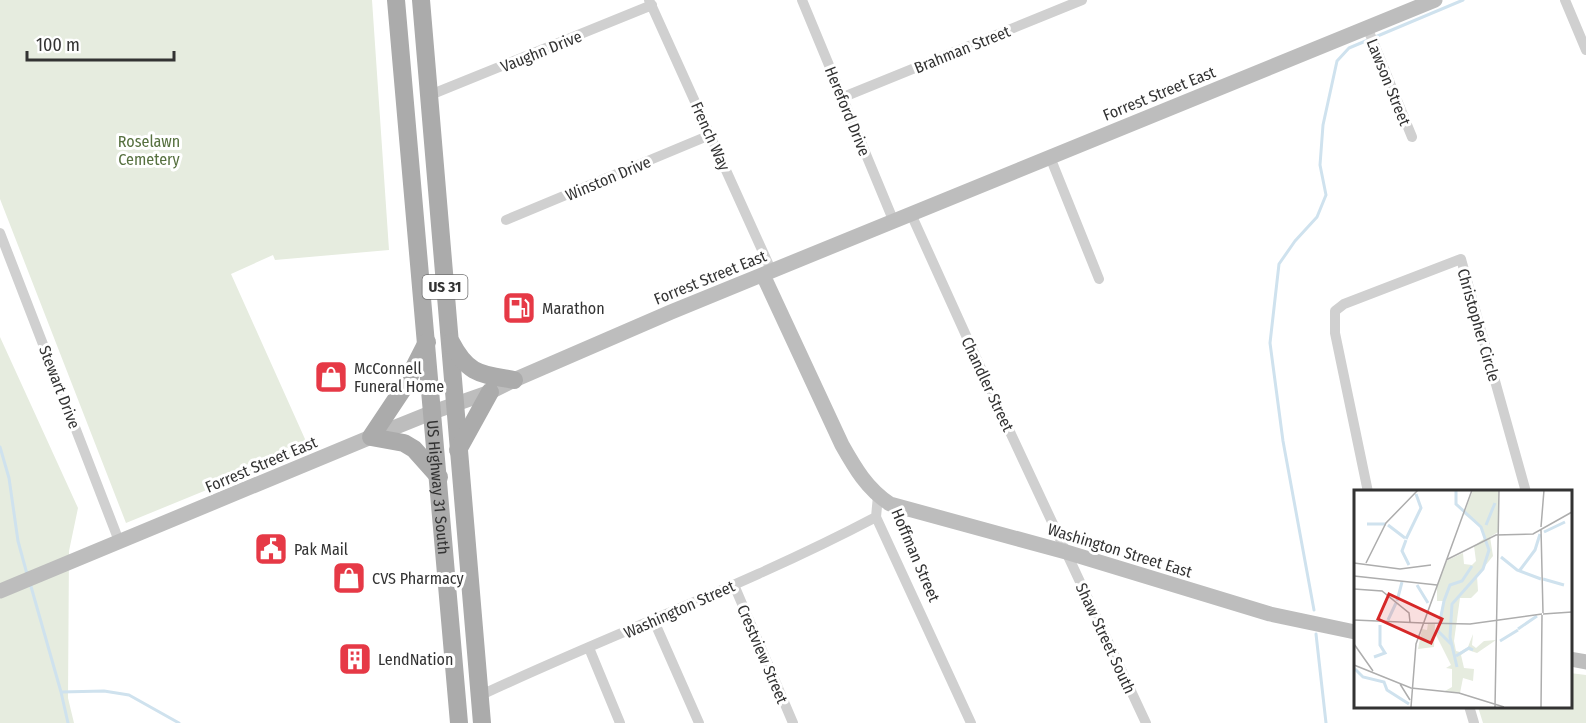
<svg xmlns="http://www.w3.org/2000/svg" width="1586" height="723" viewBox="0 0 1586 723" font-family="'Fira Sans Condensed',sans-serif">
<style>
.green{fill:#e6ecdf}
.lines{fill:none;stroke-linecap:round;stroke-linejoin:round}
.stream{stroke:#cfe2ee;stroke-width:3}
.street{stroke:#d0d0d0;stroke-width:10}
.secondary{stroke:#bdbdbd;stroke-width:15}
.primary{stroke:#ababab;stroke-width:18}
.labels{text-anchor:middle;stroke-width:6;stroke-linejoin:round;paint-order:stroke}
.shield{fill:#fff;stroke:#707070;stroke-width:1.5}
.shield-label{font-size:15px;font-weight:bold;fill:#333}
.street-label{font-size:16px;fill:#333;stroke:#fff}
.park-label{font-size:16px;fill:#56703f;stroke:#fff}
.poi-label{font-size:16px;fill:#333;stroke:#fff;text-anchor:start}
.inset-river{fill:none;stroke:#cfe2ee;stroke-width:3}
.inset-road{fill:none;stroke:#adadad;stroke-width:1.5}
.view{fill:#d62828;fill-opacity:0.15;stroke:#d62828;stroke-width:3}
.inset-edge{fill:none;stroke:#333;stroke-width:3}
</style>
<rect width="100%" height="100%" fill="#fff"/>
<!-- green -->
<path class="green" d="M0 0H372L389 250 275 260 273 255 231 274 309 448 126 523 0 199Z
M0 337 78 508 69 551 68 698 74 723H0Z
M1570 673 1586 675V723H1483L1478 707 1570 706Z"/>
<g class="lines">
<!-- stream -->
<path class="stream" d="M0 447 9 478 18 541 27 574
M30 583 61 692 68 723
M1314 610 1283 441 1270 343 1279 264 1295 241 1317 217 1326 195 1320 165 1323 125 1337 61 1349 48 1463 0
M1316 634 1326 723
M61 692 104 691 129 695 179 723"/>
<!-- street -->
<path class="street" d="M649 0 772 272
M802 0 894 222
M1565 0 1586 50
M1367 27 1412 137
M430 95 652 5
M841 98 1082 0
M1050 157 1099 279
M911 214 1003 417 1146 723
M506 220 710 135
M0 233 119 541
M1368 492 1335 333V311L1344 304 1461 259 1526 492
M878 496 876 517 971 723
M734 585 793 723
M654 621 699 723
M589 648 620 723
M479 696C611 634 747 585 876 517
M1469 706 1474 723"/>
<!-- secondary -->
<path class="secondary" d="M763 275 842 445C855 468 867 489 890 504L1066 552 1270 614 1355 632
M0 591 371 437 433 412 490 392 514 380 671 312 1435 0
M1570 659 1586 662"/>
<!-- primary -->
<g class="primary">
<path id="s1" d="M396 0 459 723"/>
<path d="M421 0 482 723"/>
<path d="M427 342 403 389 371 437 404 443 414 449 439 477"/>
<path d="M451 342C468 375 481 374 514 380"/>
<path d="M458 450 490 392"/>
</g>
</g>
<!-- icons -->
<defs>
<g id="fuel-square" transform="scale(1.725)"><rect x="-9" y="-9" width="18" height="18" rx="4" fill="#e63946" stroke="#fff"/><path d="M-5.5-6h7V0h2V4h1.3V-2.5L3-4.5l.8-.8L6-3V5H2.5V1h-1V6h-7ZM-4.2-4.7v3.2H.2V-4.7Z" fill="#fff"/></g>
<g id="shop-square" transform="scale(1.725)"><rect x="-9" y="-9" width="18" height="18" rx="4" fill="#e63946" stroke="#fff"/><path d="M-5-2.5h2.3a2.7 3.5 0 0 1 5.4 0H5L5.5 6h-11ZM-1.5-2.5h3a1.5 2.3 0 0 0-3 0Z" fill="#fff"/></g>
<g id="civic-square" transform="scale(1.725)"><rect x="-9" y="-9" width="18" height="18" rx="4" fill="#e63946" stroke="#fff"/><path d="M-.6-6.5H3V-4.5H.6V-3L4-1V1h2V6H-6V1h2V-1L-.6-3ZM-1.2 2.5V6h2.4V2.5Z" fill="#fff"/></g>
<g id="building-square" transform="scale(1.725)"><rect x="-9" y="-9" width="18" height="18" rx="4" fill="#e63946" stroke="#fff"/><path d="M-4-6H4V6H1V3H-1V6H-4ZM-2.5-4.3h1.7v1.8h-1.7ZM.8-4.3h1.7v1.8H.8ZM-2.5-1h1.7V.8h-1.7ZM.8-1h1.7V.8H.8Z" fill="#fff"/></g>
</defs>
<g fill-rule="evenodd">
<use href="#fuel-square" x="519" y="308"/>
<use href="#shop-square" x="331" y="377"/>
<use href="#civic-square" x="271" y="549"/>
<use href="#shop-square" x="349" y="578"/>
<use href="#building-square" x="355" y="659"/>
</g>
<g class="labels">
<!-- shield labels -->
<rect class="shield" x="422.5" y="275" width="45" height="24" rx="4.5"/>
<g class="shield-label">
<text x="445" y="292">US 31</text>
</g>
<!-- street labels -->
<g class="street-label">
<text transform="translate(962 49) rotate(-22)" y="6">Brahman Street</text>
<text transform="translate(541 51) rotate(-22)" y="6">Vaughn Drive</text>
<text transform="translate(1389 82) rotate(68)" y="6">Lawson Street</text>
<text transform="translate(1159 93) rotate(-22)" y="6">Forrest Street East</text>
<text transform="translate(848 111) rotate(68)" y="6">Hereford Drive</text>
<text transform="translate(711 136) rotate(66)" y="6">French Way</text>
<text transform="translate(608 178) rotate(-23)" y="6">Winston Drive</text>
<text transform="translate(710 277) rotate(-22)" y="6">Forrest Street East</text>
<text transform="translate(1479 325) rotate(74)" y="6">Christopher Circle</text>
<text transform="translate(988 384) rotate(65)" y="6">Chandler Street</text>
<text transform="translate(60 387) rotate(69)" y="6">Stewart Drive</text>
<text transform="translate(261 464) rotate(-23)" y="6">Forrest Street East</text>
<text dy="6" stroke="none"><textPath href="#s1" startOffset="489">US Highway 31 South</textPath></text>
<text transform="translate(1120 550) rotate(17)" y="6">Washington Street East</text>
<text transform="translate(916 555) rotate(67)" y="6">Hoffman Street</text>
<text transform="translate(679 609) rotate(-24)" y="6">Washington Street</text>
<text transform="translate(1106 638) rotate(65)" y="6">Shaw Street South</text>
<text transform="translate(763 654) rotate(67)" y="6">Crestview Street</text>
</g>
<!-- park labels -->
<g class="park-label">
<text x="149" y="147">Roselawn<tspan x="149" dy="18">Cemetery</tspan></text>
</g>
<!-- poi labels -->
<g class="poi-label">
<text x="542" y="314">Marathon</text>
<text x="354" y="374">McConnell<tspan x="354" dy="18">Funeral Home</tspan></text>
<text x="294" y="555">Pak Mail</text>
<text x="372" y="584">CVS Pharmacy</text>
<text x="378" y="665">LendNation</text>
</g>
</g>
<!-- overview -->
<g transform="translate(1354 490)">
<rect width="218" height="218" fill="#fff"/>
<path d="M119 0H144V42L136 47 139 66 123 86 124 101 117 108H106L100 151 102 161 106 162 114 157 119 144 118 155 122 158 130 151 142 150 123 163 114 160 107 165 110 178 120 179 119 191 109 188 106 203 91 201 98 197V179L92 178 97 175 82 145 89 111H83V96L92 71 109 63 110 74 118 75 122 71 120 56 131 48 126 37 110 24ZM74 133 81 134 80 157 64 159 68 139 73 140Z" fill="#e6ecdf"/>
<path class="inset-river" d="M102 0V14L127 37 135 60 129 79 98 114 96 147 103 177M13 34H32M34 35 51 48M132 35 141 13M190 42 211 32M52 49 67 18 62 4M52 50 48 61 55 75M147 67 163 80 187 89M166 80 181 60 186 44M189 89 210 95M63 95 74 113M43 111 48 92M34 130 42 113M164 139 183 126M146 151 164 140M98 155 84 141 90 111 96 95 108 91 118 76M102 166 115 158 119 160M20 167 31 163 26 155V135M1 179 9 187 30 192 33 200 55 214"/>
<path class="inset-road" d="M187 37 190 0M187 39 189 123M92 70 142 45 179 44 218 22M0 73 46 79 77 75M12 73 32 33 64 0M0 86 83 95M0 99 28 101 55 123 56 132M189 124 218 122M0 130 69 133M70 133 116 134 188 124M0 154 19 181M0 175 57 198 105 203 150 217M46 194 56 210M57 217 62 154 118 0M141 217 145 0M187 217 188 125"/>
<path class="view" d="M35 104 88 129 77 153 24 129Z"/>
<rect width="218" height="218" class="inset-edge"/>
</g>
<!-- scale -->
<path d="M27 51v9h147v-9" fill="none" stroke="#333333" stroke-width="3"/>
<text x="36" y="51" font-size="18" fill="#333333" stroke="#ffffff" stroke-width="4.5" paint-order="stroke">100 m</text>
</svg>
